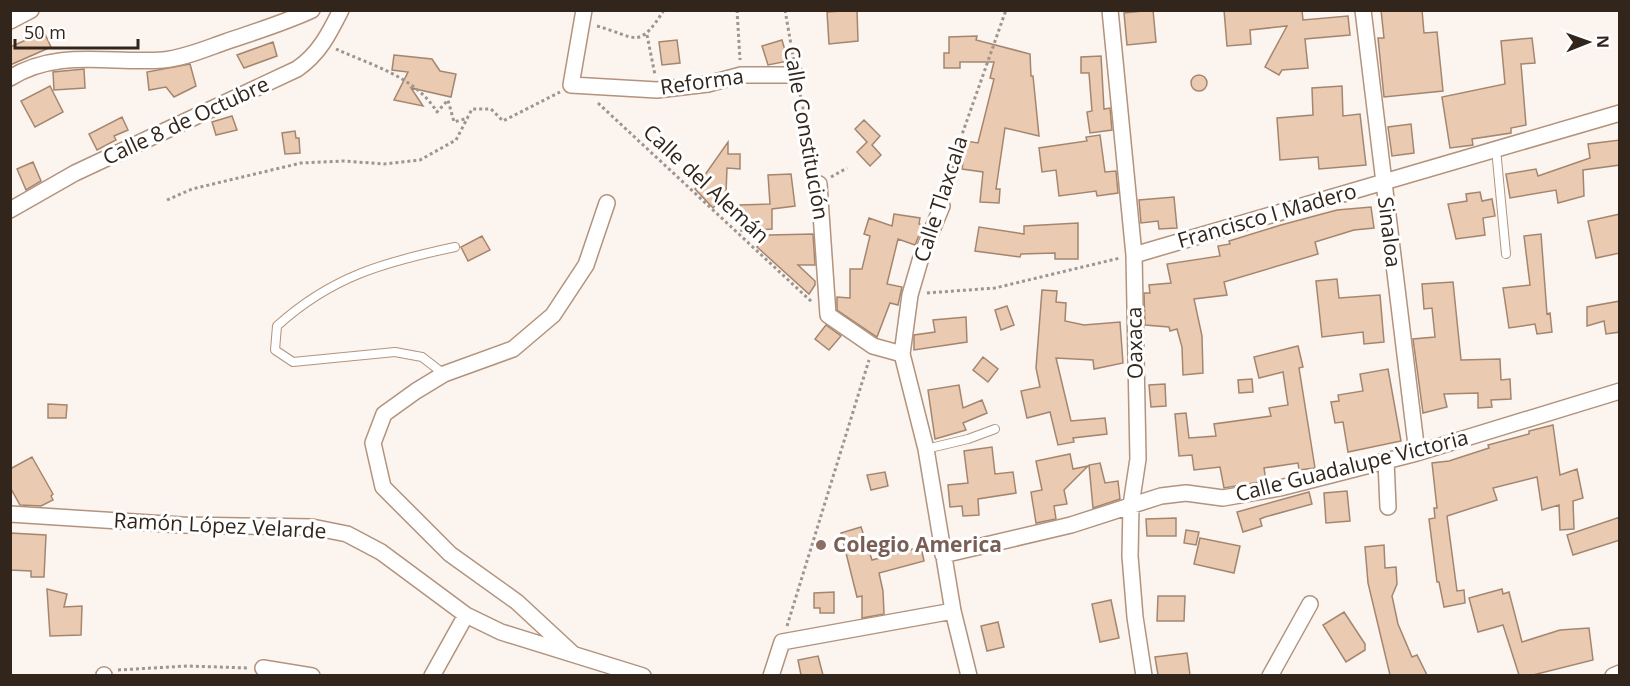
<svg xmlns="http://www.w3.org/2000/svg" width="1630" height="686" viewBox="0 0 1630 686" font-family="'Open Sans',sans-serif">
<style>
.building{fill:#ebcab2;stroke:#a4866f;stroke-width:1.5}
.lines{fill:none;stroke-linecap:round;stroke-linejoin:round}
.lane-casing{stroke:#b3937c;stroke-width:10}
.street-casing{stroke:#b3937c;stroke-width:18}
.path{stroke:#9e958e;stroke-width:3;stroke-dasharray:3 3;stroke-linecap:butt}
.lane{stroke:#fff;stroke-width:8}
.street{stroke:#fff;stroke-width:15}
.education-dot{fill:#8d6e63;stroke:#fff;stroke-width:2}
.labels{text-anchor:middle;stroke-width:6;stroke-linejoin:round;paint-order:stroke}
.street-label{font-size:21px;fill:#32261c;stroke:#fff}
.education-label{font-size:21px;font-weight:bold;fill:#785e54;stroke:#fff;text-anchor:start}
</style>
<rect width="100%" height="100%" fill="#fbf4ef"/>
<!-- building -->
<path class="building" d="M857 10 858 41 829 44 827 12Z
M1153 10 1156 42 1127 45 1124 13Z
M1224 10H1302L1303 20 1348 16 1350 35 1305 39 1308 68 1282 70 1279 75 1265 67 1287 26 1250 30 1251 44 1227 46Z
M1381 10H1422L1424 33 1437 32 1443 91 1384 97 1378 38H1384Z
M44 32 51 47 10 65V47Z
M977 36 976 40 1030 54 1031 76H1033L1039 136 1005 128 996 189H1000L999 203 980 202 983 172 962 169 966 141 978 143 994 79 990 78 994 62H960V68H944V53H949V37Z
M1532 38 1535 63 1521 64 1526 125 1511 128V133L1472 139 1473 145 1450 148 1442 97 1505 84 1501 41Z
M677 40 680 63 662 65 659 42Z
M782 40 788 61 768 65 762 46Z
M273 42 277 56 244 68 237 55Z
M394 55 432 59 440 71 456 74 451 97 411 88 423 106 394 100 408 72 392 70Z
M1101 56 1104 109 1110 108 1112 130 1090 133 1087 112 1092 111 1089 73H1081V57Z
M190 64 196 86 174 97 166 87 149 90 147 72Z
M84 69 85 88 54 90 53 72Z
M1191 83a8 8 0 1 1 16 0a8 8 0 1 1-16 0Z
M50 86 63 112 35 127 21 101Z
M1342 86 1343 116 1360 114 1366 165 1319 169 1318 157 1280 160 1277 118 1313 115 1312 88Z
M232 116 237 130 216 135 212 122Z
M122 117 128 130 114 136 116 140 97 150 89 134Z
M864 120 880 136 872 145 881 155 870 166 857 152 867 142 855 129Z
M1411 124 1414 153 1392 156 1388 127Z
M295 131 296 138H299L300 153 285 154 282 133Z
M1100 135 1105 172 1116 171 1118 193 1097 196 1096 191 1059 196 1056 170 1042 172 1039 148 1087 141 1086 137Z
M1620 140V165L1583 170 1584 196 1558 203 1556 190 1510 198 1506 174 1536 169 1538 176 1590 158 1588 144Z
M728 142V154H740V169L727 168 726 193 713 208 695 189Z
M33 162 41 181 26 190 17 169Z
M791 174 795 206 772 209V229L741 231 740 205 770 204 768 175Z
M1480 192 1482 201 1492 199 1495 216 1483 218 1485 235 1456 239 1448 204 1467 201 1466 194Z
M1174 197 1177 228 1159 229 1158 221 1141 223 1139 200Z
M1371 207 1374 228 1354 230 1315 242 1318 254 1224 282 1227 295 1194 299 1202 336 1203 373 1183 375 1182 347 1177 329 1170 331 1169 327 1145 325 1144 293H1150L1149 285 1171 283 1167 264 1220 256 1218 246 1230 244 1229 241 1281 225 1337 210Z
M894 214 920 218 919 224 923 225 915 245 898 239 887 284 902 287 898 305 890 303 877 337 837 310V297L850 298V269H862L870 236 864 234 869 218 892 226Z
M1620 214V253L1596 258 1588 221Z
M1078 223V259H1055V253L1021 254 1020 257 975 251 979 227 1024 234V226Z
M813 234 815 265H798L815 281V285L809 294 757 247 769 235Z
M1541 234 1547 314 1550 313 1552 332 1537 334 1535 324 1509 328 1503 288 1530 285 1524 236Z
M482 236 490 250 468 261 461 247Z
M1337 279 1339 298 1380 295 1384 342 1364 344 1363 332 1322 337 1316 281Z
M1453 282 1461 360 1500 359 1501 380 1510 379 1511 399 1491 400 1492 407 1478 408V393L1444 394 1447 407 1423 413 1413 339 1435 337 1432 308 1424 309 1422 284Z
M1042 290 1057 291 1056 302 1066 303 1065 321 1084 325 1120 322 1123 363 1094 369 1093 360 1056 358 1071 421 1105 418 1107 434 1073 438 1074 442 1058 445 1050 412 1027 418 1021 391 1040 387 1036 368Z
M1620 301V332L1606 334 1604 321 1587 326V307Z
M1007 306 1014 325 1001 330 995 310Z
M966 317 967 342 914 350V335L935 332 933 320Z
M826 325 841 336 829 350 815 339Z
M1298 346 1303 367 1299 368 1315 468 1299 470 1298 463 1264 468 1266 481 1224 488 1220 467 1194 470 1192 455 1179 456 1175 414 1186 413 1189 438 1216 436 1214 424 1271 416 1269 408 1288 405 1283 372 1259 378 1254 357Z
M983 357 998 369 988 382 973 370Z
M1388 369 1401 441 1348 452 1343 422 1335 423 1331 402 1339 401 1338 395 1363 391 1360 374Z
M1252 379 1253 392 1239 393 1238 380Z
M1165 384 1166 406 1151 407 1149 385Z
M959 385 963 408 982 400 987 413 963 423 966 430 935 439 928 390Z
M48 404 67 405 66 418H48Z
M1553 425 1560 475 1577 469 1583 498 1573 501 1574 529 1560 530 1559 505 1542 510 1537 477 1493 488 1497 500 1447 516 1457 591 1464 590 1465 603 1444 607 1439 582H1437L1429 519 1435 518 1434 508H1437L1432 463 1449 461 1489 448 1488 445 1529 434V431Z
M992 447 995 474 1013 472 1016 493 978 499 979 515 963 516 962 506 950 507 948 485 968 483 964 451Z
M1070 454 1073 469 1088 466 1064 490 1067 504 1054 506 1056 519 1036 523 1031 492 1042 490 1036 461Z
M32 457 53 494 51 496 53 500 41 506 20 505 10 487V469Z
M1100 463 1105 483 1118 481 1120 499 1093 508 1089 465Z
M885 472 888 486 871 490 867 475Z
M1347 491 1350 521 1326 523 1324 493Z
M1309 492 1312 504 1265 517 1260 519 1262 526 1243 532 1237 512Z
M1620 517V540L1573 555 1567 535Z
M1176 518V536H1147L1146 519Z
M861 527 872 560 921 547 924 561 879 573 883 591 884 614 862 618V596L857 597 841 533Z
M1186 530 1199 532 1196 545 1184 543Z
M10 533 46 535 44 577H31V571L10 570Z
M1200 538 1240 546 1234 573 1194 564Z
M1384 545 1385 568 1396 567 1397 584 1392 596 1398 624 1412 657 1417 655 1427 675H1390L1368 583 1365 547Z
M47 589 67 594 64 607 82 606 81 635 50 636Z
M1502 589 1503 594 1509 592 1522 642 1560 630 1589 628 1593 660 1533 675H1519L1503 625 1478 632 1469 598Z
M834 592V613H820V608H814V593Z
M1158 596H1185L1184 621H1157Z
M1111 600 1119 638 1100 642 1092 604Z
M1344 612 1365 644V650L1346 662 1323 625Z
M998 622 1004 647 987 651 981 626Z
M1187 653 1190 675H1158L1155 657Z
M818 656 823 675H801L798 660Z"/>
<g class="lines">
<!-- lane casing -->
<g class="lane-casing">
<path id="lane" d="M1496 149 1506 254
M444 374 422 357 395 352 293 362 275 350 277 326C332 276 385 262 455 247
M926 449 968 439 995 429"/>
</g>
<!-- street casing -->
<g class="street-casing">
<path id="street" d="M584 10 571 85 657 90 708 84 741 75H797
M1110 10 1134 255 1138 459 1131 505 1130 556 1135 617 1144 676
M1363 10 1417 453
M10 21 31 10
M10 78C58 48 111 64 163 60 184 58 205 49 225 42 254 32 284 23 312 10
M819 184 828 315 873 346 902 354
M942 206 922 254 910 295 902 354 926 449 953 611 969 676
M10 210 75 173 297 69C319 54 329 34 341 10
M1134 255 1620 113
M1386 461 1388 507
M10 514 182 525 312 527 347 534 381 552 466 615 501 632 643 676
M943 555 1071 525 1161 496 1186 493 1223 498 1280 488 1417 453 1620 391
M572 653 517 602 450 554 383 487 373 443 384 414 416 391 444 374 513 349 553 315 586 265 607 203
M263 668 312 676
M104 675V676
M432 676 466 615
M771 676 782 642 953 611
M1270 676 1310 604
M1613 676 1620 673"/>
</g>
<!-- path -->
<path class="path" d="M737 10 740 60
M785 10 794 62
M597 26C637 37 638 51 664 10
M647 35 655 75
M336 49C371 65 416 77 437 112L448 100 454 122 468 118
M799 89 816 171
M598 103 813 303
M831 177 847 168
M946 191 959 143 1006 10
M167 200 192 189 301 163 344 161 384 164 420 160 456 140 472 109H491L503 121 560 92
M927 293 995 288 1120 258
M787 626 869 360
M118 670 187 666 249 668"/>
<!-- lane -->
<use href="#lane" class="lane"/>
<!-- street -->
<use href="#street" class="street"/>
</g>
<!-- markers -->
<circle class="education-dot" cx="821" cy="545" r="6"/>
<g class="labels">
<!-- street labels -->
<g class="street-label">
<text transform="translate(702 82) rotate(-8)" y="7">Reforma</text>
<text transform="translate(186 121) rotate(-25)" y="7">Calle 8 de Octubre</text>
<text transform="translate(806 133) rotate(80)" y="7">Calle Constitución</text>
<text transform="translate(706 184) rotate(43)" y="7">Calle del Alemán</text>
<text transform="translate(941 199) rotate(-72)" y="7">Calle Tlaxcala</text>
<text transform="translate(1267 216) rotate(-16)" y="7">Francisco I Madero</text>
<text transform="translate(1389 232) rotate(83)" y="7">Sinaloa</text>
<text transform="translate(1135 343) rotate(-91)" y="7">Oaxaca</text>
<text transform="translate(1352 466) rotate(-14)" y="7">Calle Guadalupe Victoria</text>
<text transform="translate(220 526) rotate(3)" y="7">Ramón López Velarde</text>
</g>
<!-- education labels -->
<g class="education-label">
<text x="833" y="552">Colegio America</text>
</g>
</g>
<!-- border -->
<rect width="1630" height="686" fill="none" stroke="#32261c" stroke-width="24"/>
<!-- north arrow -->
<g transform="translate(1588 42) rotate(89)" stroke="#ffffff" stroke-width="4.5" paint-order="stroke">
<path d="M0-4.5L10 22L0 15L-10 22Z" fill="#32261c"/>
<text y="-9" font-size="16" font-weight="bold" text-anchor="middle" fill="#32261c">N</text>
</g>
<!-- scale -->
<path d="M15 39v9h123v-9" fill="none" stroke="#32261c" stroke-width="3"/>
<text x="24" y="39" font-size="18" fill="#32261c" stroke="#ffffff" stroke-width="4.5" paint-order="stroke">50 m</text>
</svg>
